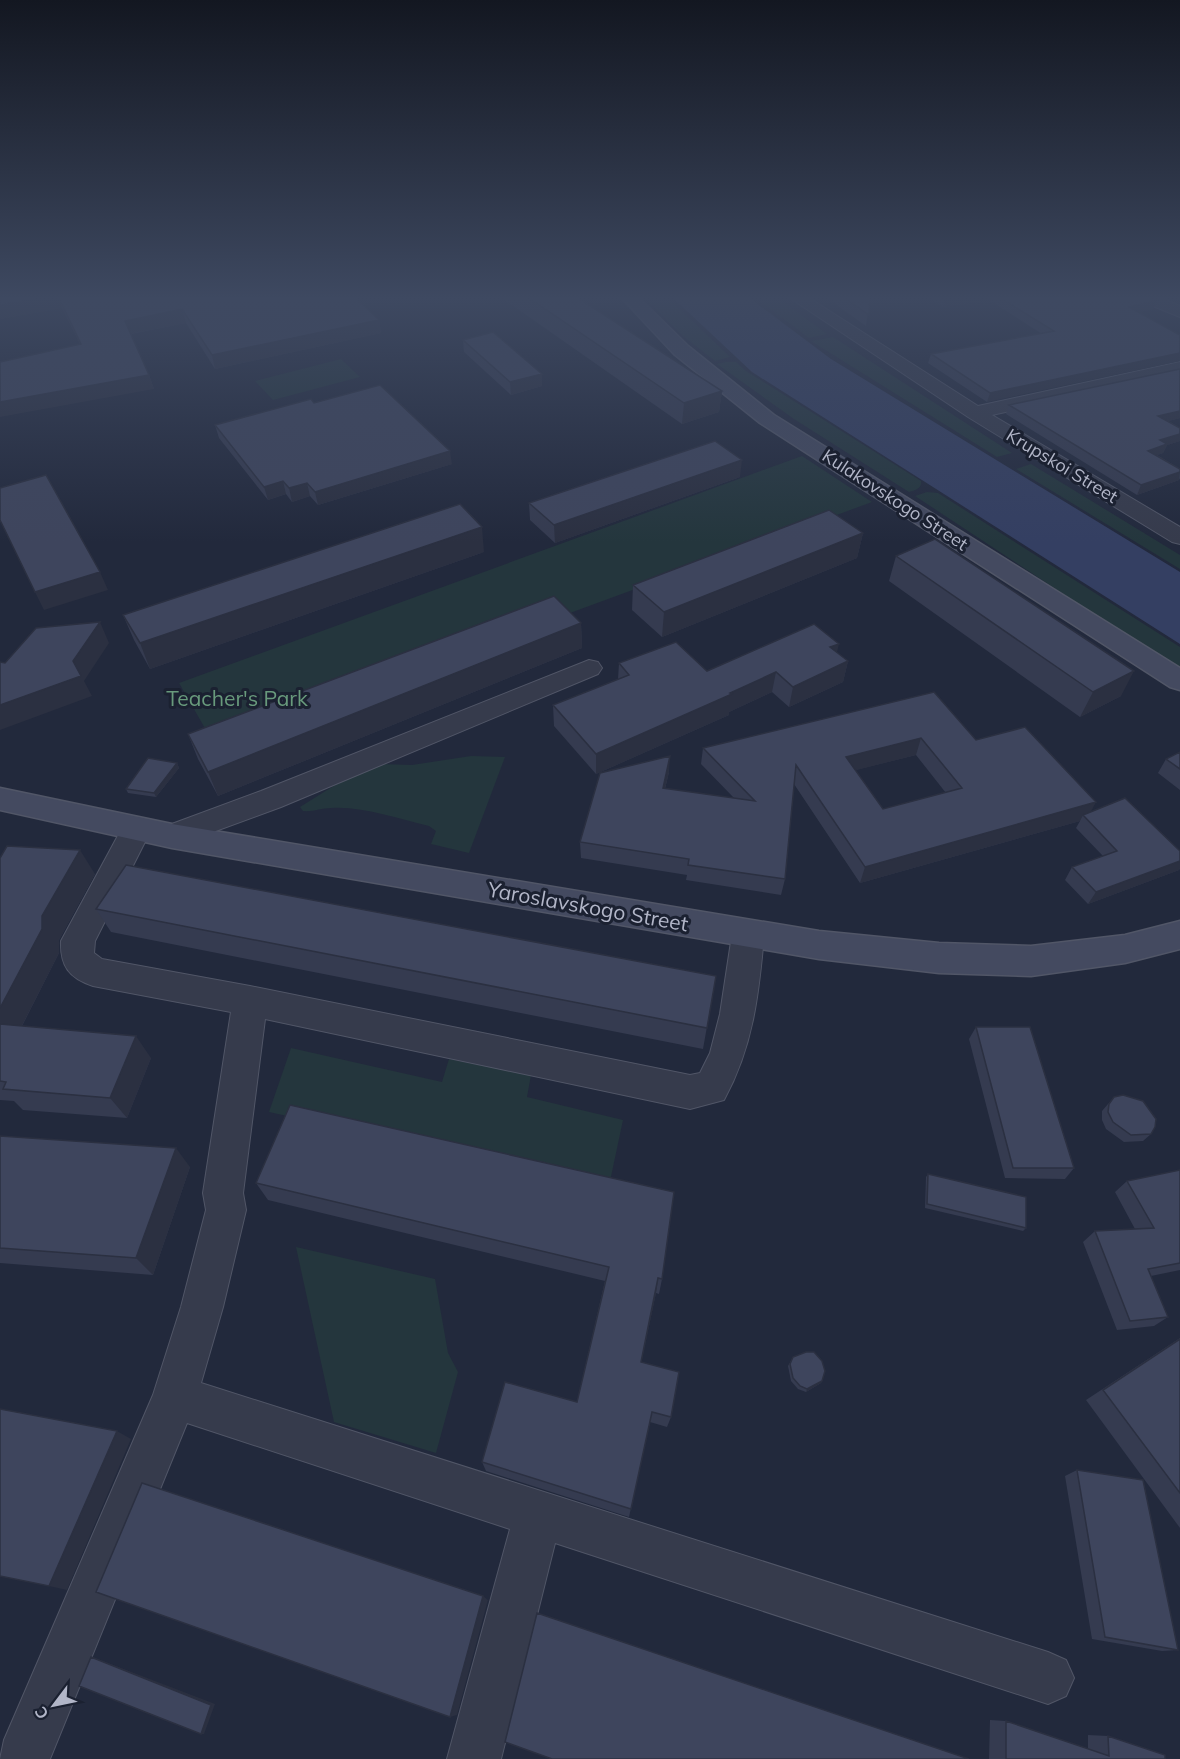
<svg xmlns="http://www.w3.org/2000/svg" width="1180" height="1759" viewBox="0 0 1180 1759" font-family="Mulish,sans-serif">
<style>
.green{fill:#24363d}
.water{fill:#343f62}
.lines{fill:none;stroke-linecap:round;stroke-linejoin:round}
.street-casing{stroke:#515667;stroke-width:2}
.secondary-casing{stroke:#515667;stroke-width:3}
.street{fill:#363b4c;fill-rule:evenodd}
.secondary{fill:#444a60;fill-rule:evenodd}
.wall{fill:#353b50;fill-rule:evenodd}
.shaded-wall{fill:#2b3041}
.building{fill:#3e455d;stroke:#2b3041;stroke-width:1.5;fill-rule:evenodd}
.labels{text-anchor:middle;stroke-width:6;stroke-linejoin:round;paint-order:stroke}
.far-street-label{font-size:18px;fill:#b2b6c8;stroke:#1b2131}
.park-label{font-size:21px;fill:#689a7c;stroke:#1b2131}
.street-label{font-size:21px;fill:#b2b6c8;stroke:#1b2131}
</style>
<rect width="100%" height="100%" fill="#22293c"/>
<!-- green -->
<path class="green" d="M643 296H666L730 357 715 361 683 336Z
M753 296H775L827 334 809 338Z
M833 337 1012 453 997 457 811 341Z
M341 359 360 377 273 400 255 381Z
M726 362H736L746 371 921 481C922 489 915 490 909 492L794 419 717 364Z
M802 456 872 502 214 744 179 683Z
M1031 464 1180 555V569L1016 469Z
M927 492 938 493 1180 647V671L915 496Z
M471 756 505 757 469 853 431 844 436 831 429 826C398 819 363 806 331 808 321 808 313 812 303 811L300 807 340 782 379 764 412 765Z
M291 1048 442 1082 449 1059 531 1075 527 1097 623 1120 609 1186 269 1112Z
M296 1247 435 1279 448 1353 458 1372 436 1453 334 1422Z"/>
<!-- water -->
<path class="water" d="M671 296H747L831 359 1180 572V644L752 372Z"/>
<g class="lines">
<!-- street casing -->
<g class="street-casing">
<path id="street" d="M787 296H806L978 406 1180 362V374L992 415 1180 527V544L1172 542 968 417Z
M1136 296H1157L1180 306V317L1138 300Z
M589 660 598 662 602 668 598 674 281 807 172 847 161 844 157 836 161 828 261 791Z
M137 817 148 820 152 828 95 941 94 953 102 959 250 986 690 1075 700 1073 710 1053 720 1014 732 935 736 926 748 922 760 926 764 935C759 994 753 1047 724 1100L690 1109 265 1019 243 1193 246 1210 223 1307 201 1383 1048 1652 1066 1660 1074 1678 1066 1696 1048 1704 555 1543 501 1759H447L510 1529 187 1423 50 1759H0L4 1740 153 1395 181 1307 206 1210 203 1193 231 1012 93 986C69 978 60 966 61 941L122 828 126 820Z"/>
</g>
<!-- secondary casing -->
<g class="secondary-casing">
<path id="secondary" d="M620 296H637L688 346 774 415 1180 668V690L1170 687 760 423 674 354Z
M0 788 172 824 819 931 939 943 1031 946 1125 935 1180 921V949L1125 963 1031 976 939 973 819 959 172 848 0 810Z"/>
</g>
<!-- street -->
<use href="#street" class="street"/>
<!-- secondary -->
<use href="#secondary" class="secondary"/>
</g>
<!-- wall -->
<path class="wall" d="M0 296H354L379 320 381 333 215 369 186 323 131 334 149 375 154 389 80 344 62 308 0 319Z
M499 296H575L722 391 719 412 682 424Z
M824 296H870L866 326Z
M927 296H1147L1153 309 1139 312 987 402 928 363 931 354 1042 334 989 300 943 307Z
M463 340 542 386 511 395 464 352Z
M1180 369V418L1168 421 1180 428V441L1167 445 1163 453 1157 455 1180 469V478L1179 480 1137 495 1006 414 1009 405Z
M215 425 452 464 318 505 310 496 292 502 286 494 268 500 219 438Z
M740 477 555 543 530 520 529 503Z
M863 533 857 558 662 637 632 610 633 585Z
M484 552 150 669 134 640 123 615Z
M896 556 1121 696 1080 717 889 581Z
M581 623 582 648 218 796 198 759 188 734Z
M837 653 848 661 843 682 789 707 772 692 729 712V715L596 774 554 726 553 705 618 679 619 663 707 671Z
M934 692 976 740 1091 812 1180 851V868L1179 870 1088 904 1065 880 1072 867 1103 856 1076 828 1080 821 860 883 794 784 785 879 781 895 686 880 687 875 581 858 580 842 669 772 665 789 734 798 701 764 703 748ZM916 755 946 793 883 809 855 770Z
M1180 752V790L1158 773 1166 759Z
M177 763 179 768 156 797 128 793 126 789Z
M0 858 95 874 59 940V953L22 1026 151 1058 127 1118 23 1110 14 1101 0 1100Z
M96 909 716 976 703 1049 111 932Z
M976 1027 1074 1168 1065 1179 1005 1178 969 1039Z
M1114 1097 1151 1134 1143 1141 1124 1142 1106 1129 1102 1120V1111Z
M0 1136 190 1167 153 1275 0 1263Z
M1180 1170V1270L1151 1276 1168 1317 1154 1326 1117 1330 1083 1242 1095 1231 1135 1229 1115 1192 1127 1181Z
M928 1174 1026 1228 1023 1231 925 1208 926 1177Z
M256 1183 662 1279 659 1294 656 1293 641 1362 671 1417 667 1427 650 1422 629 1517 486 1471 482 1462 577 1402 605 1281 268 1200Z
M1180 1338V1528L1086 1400Z
M793 1357 822 1381 821 1383 806 1392 798 1389 791 1381 788 1366Z
M1077 1470 1178 1650 1162 1651 1092 1639 1065 1476Z
M990 1720 1006 1721 1088 1749V1735L1108 1736 1165 1759H989Z"/>
<!-- shaded-wall -->
<path class="shaded-wall" d="M52 296H58L62 308 0 319V305Z
M966 296H990L989 300 943 307 945 299Z
M1157 300 1153 309 1126 315 1129 307Z
M182 309 186 323 129 334 125 321Z
M379 320 381 333 215 369 212 355Z
M1180 353V361L987 402 990 393Z
M542 374V386L511 395 510 382Z
M149 375 154 389 0 417V402Z
M722 391 719 412 682 424 684 403Z
M1180 411V418L1154 425 1158 416Z
M1180 434V441L1167 445 1163 453 1144 460 1148 451 1160 440Z
M450 451 452 464 318 505 315 492Z
M742 460 740 477 555 543 554 525Z
M1180 472 1179 480 1137 495 1141 485Z
M283 481 286 494 268 500 264 487Z
M307 483 310 496 292 502 289 488Z
M482 527 484 552 150 669 140 643Z
M863 533 857 558 662 637 664 612Z
M100 572 108 590 44 610 35 592Z
M100 622 109 643 84 681 92 696 0 730V705L73 661Z
M581 623 582 648 218 796 208 772Z
M839 644 834 664 830 647Z
M848 661 843 682 789 707 793 687Z
M1134 671 1121 696 1080 717 1093 692Z
M776 672 772 692 729 712V715L596 774V754Z
M921 738 916 755 841 774 846 757Z
M670 756 669 772 661 805 663 788Z
M177 763 179 768 156 797 154 793Z
M1096 802 1087 819 1083 815 1080 821 860 883 865 867Z
M80 850 95 874 59 940V953L12 1045 0 1032V1008L42 916Z
M1180 861V868L1179 870 1088 904 1096 892Z
M136 1036 151 1058 127 1118 110 1098Z
M176 1148 190 1167 153 1275 136 1258Z
M658 1278 656 1293 639 1374 641 1362Z
M822 1381 821 1383 806 1392 807 1389Z
M117 1431 131 1439 67 1590 49 1586Z
M483 1596 488 1600 457 1715 450 1717Z
M91 1657 95 1658 215 1704 204 1734H201Z"/>
<!-- building -->
<path class="building" d="M0 296H52L0 305Z
M58 296H354L379 320 212 355 182 309 125 321 149 375 0 402V362L81 344Z
M526 296H575L722 391 684 403Z
M842 296H870L869 315Z
M940 296H966L945 299Z
M997 296H1147L1157 300 1129 307 1180 335V353L990 393 931 354 1054 331Z
M493 332 542 374 510 382 463 340Z
M1180 369V411L1158 416 1180 428V434L1160 440 1167 444 1148 451 1180 469V472L1141 485 1009 405Z
M380 385 450 451 315 492 307 483 289 488 283 481 264 487 215 425 311 399 314 403Z
M715 441 742 460 554 525 529 503Z
M46 475 100 572 35 592 0 520V488Z
M460 504 482 527 140 643 123 615Z
M829 510 863 533 664 612 633 585Z
M935 539 1134 671 1093 692 896 556Z
M554 596 581 623 208 772 188 734Z
M100 622 73 661 81 676 0 705V662L5 663 36 628Z
M814 624 839 644 830 647 848 661 793 687 776 672 730 693 732 694 596 754 553 705 629 675 619 663 676 642 707 671Z
M934 692 976 740 1025 727 1096 802 865 867 796 765 785 879 688 865 689 859 580 842 600 773 670 756 663 788 755 801 703 748ZM921 738 962 788 883 809 846 757Z
M1180 752V769L1166 759Z
M148 758 177 763 154 793 126 789Z
M1125 798 1180 851V861L1096 892 1072 867 1117 851 1083 815Z
M7 846 80 850 42 916V929L0 1008V858Z
M126 865 716 976 707 1028 96 909Z
M0 1024 136 1036 110 1098 3 1089 6 1082 0 1081Z
M976 1027H1030L1074 1168H1013Z
M1123 1095 1143 1101 1156 1119 1155 1127 1151 1134 1131 1135 1113 1122 1108 1112 1109 1104 1114 1097Z
M290 1105 674 1192 662 1279 658 1278 641 1362 679 1372 671 1417 652 1412 631 1509 482 1462 505 1382 577 1402 609 1267 256 1183Z
M0 1136 176 1148 136 1258 0 1248Z
M1180 1170V1263L1148 1269 1168 1317 1130 1321 1095 1231 1154 1228 1127 1181Z
M928 1174 1026 1197V1228L927 1204Z
M1180 1339V1493L1103 1390Z
M806 1352H814L822 1361 825 1371 822 1381 807 1389 800 1386 793 1378 790 1364 793 1357Z
M0 1409 117 1431 49 1586 0 1576Z
M1077 1470 1143 1480 1178 1650 1105 1637Z
M142 1483 483 1596 450 1717 96 1592Z
M537 1613 969 1759H552L505 1742Z
M91 1657 211 1705 201 1734 79 1686Z
M1006 1721 1109 1756 1108 1736 1165 1755V1759H1006Z"/>
<!-- sky -->
<linearGradient id="sky" x2="0" y2="1"><stop stop-color="#131721"/><stop offset="0.55" stop-color="#3e4961"/><stop offset="1" stop-color="#3e4961" stop-opacity="0"/></linearGradient>
<rect width="1180" height="542" fill="url(#sky)"/>
<g class="labels">
<!-- far-street labels -->
<g class="far-street-label">
<text transform="translate(1062 466) rotate(31)" y="6">Krupskoi Street</text>
<text transform="translate(895 500) rotate(33)" y="6">Kulakovskogo Street</text>
</g>
<!-- park labels -->
<g class="park-label">
<text x="237" y="706">Teacher's Park</text>
</g>
<!-- street labels -->
<g class="street-label">
<text transform="translate(588 907) rotate(10)" y="7">Yaroslavskogo Street</text>
</g>
</g>
<!-- north arrow -->
<g transform="translate(54 1705) rotate(238)" stroke="#1b2131" stroke-width="4.5" paint-order="stroke">
<path d="M0-4.5L10 22L0 15L-10 22Z" fill="#b2b6c8"/>
<text y="-9" font-size="16" font-weight="bold" text-anchor="middle" fill="#b2b6c8">С</text>
</g>
</svg>
